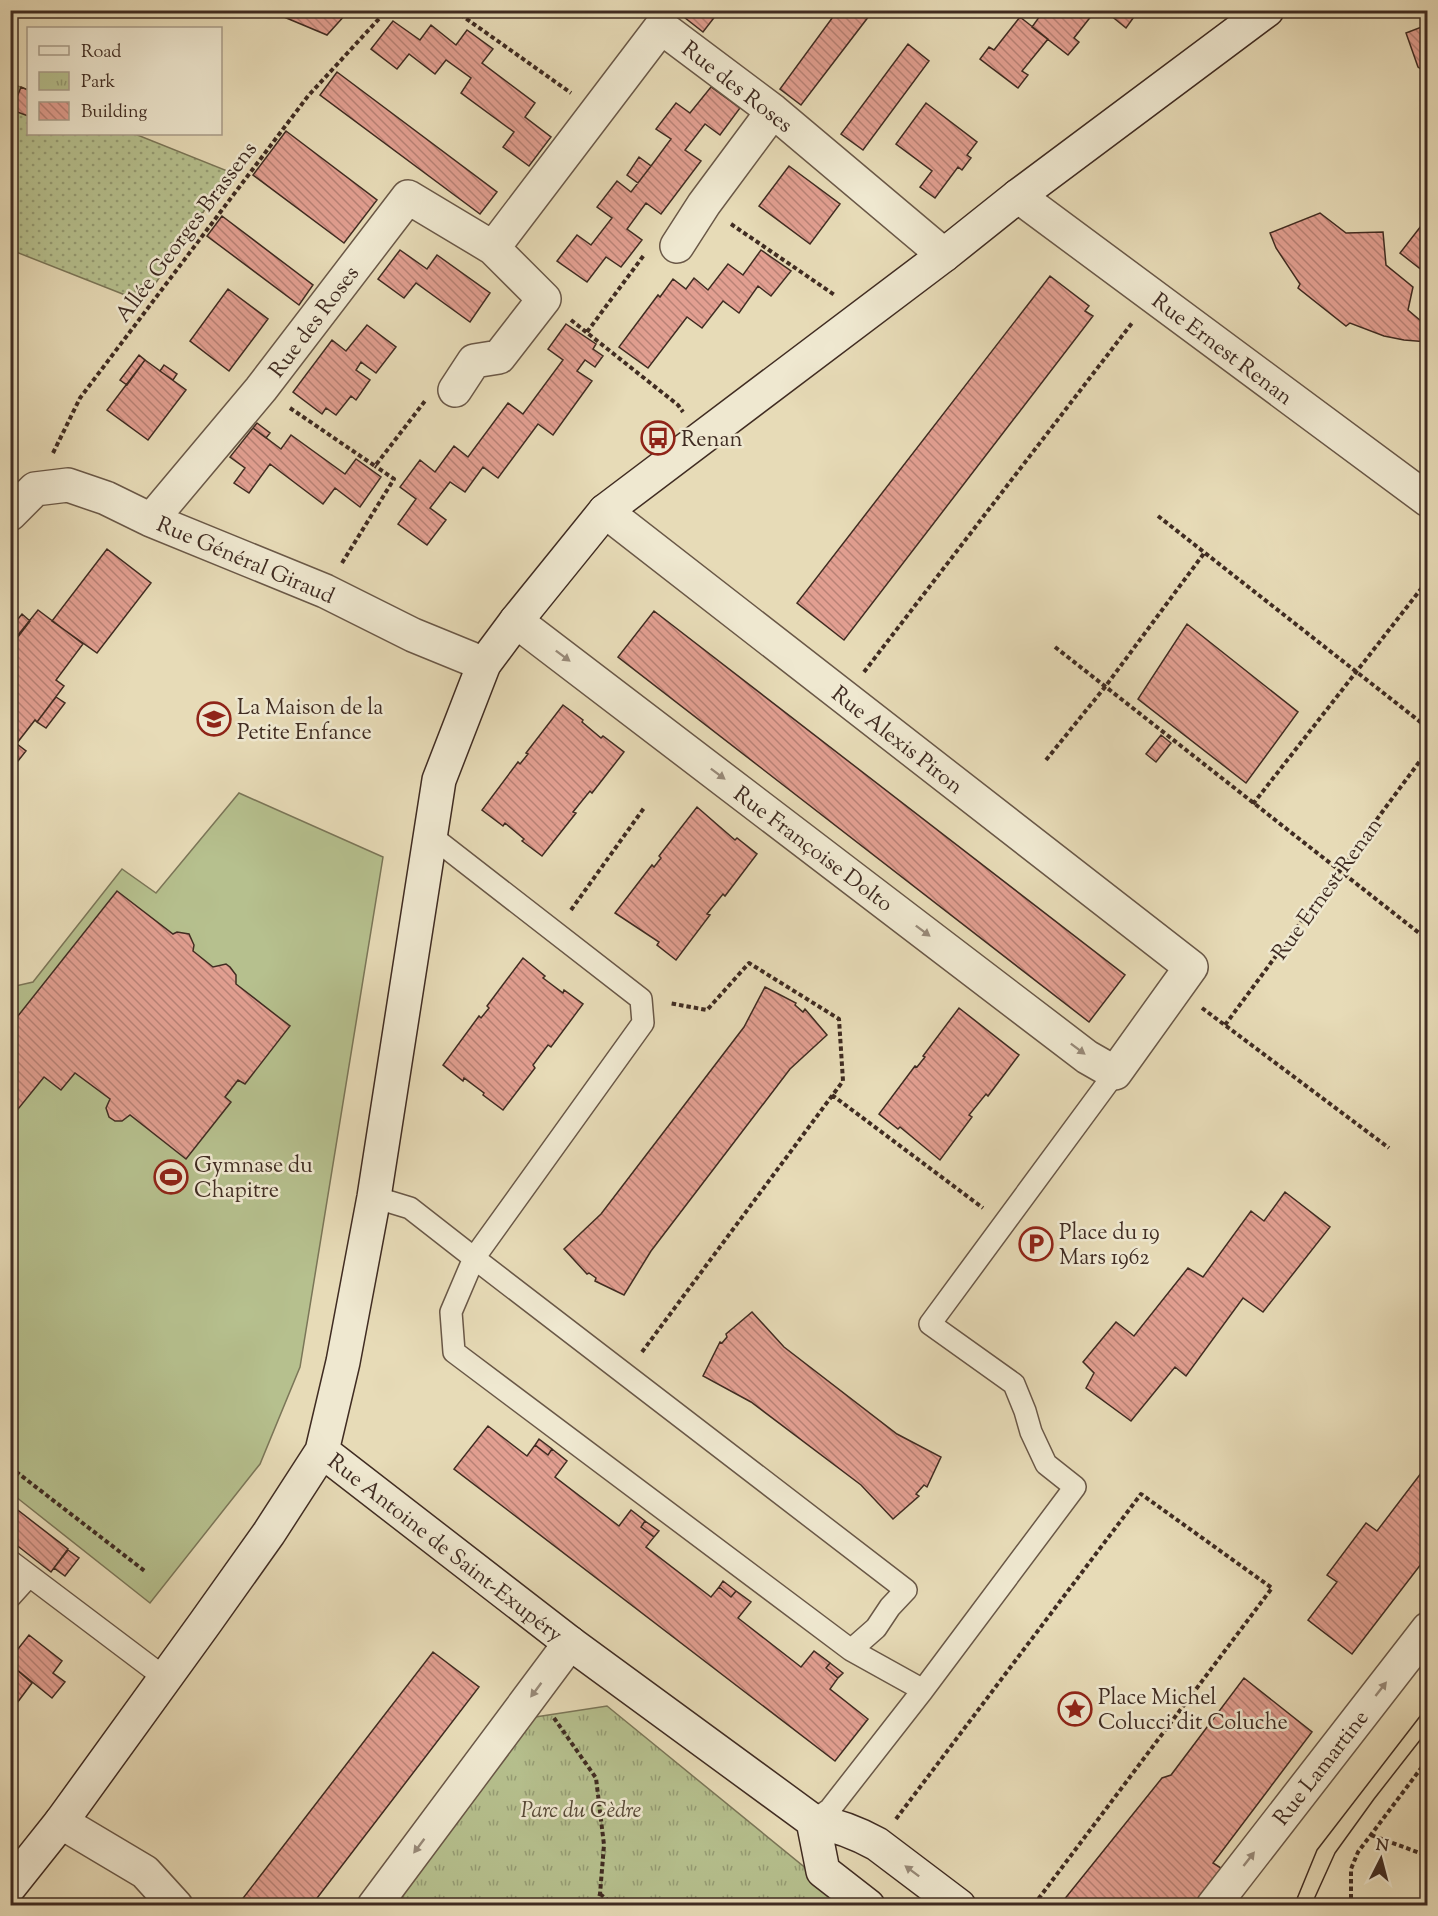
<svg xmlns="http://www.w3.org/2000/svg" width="1438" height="1916" viewBox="0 0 1438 1916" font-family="'Sorts Mill Goudy',serif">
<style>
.grass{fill:url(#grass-dots);stroke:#7b7658;stroke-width:1.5}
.park{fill:url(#park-tufts);stroke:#7b7658;stroke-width:1.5}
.garden{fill:#b6c08e;stroke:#7b7658;stroke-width:1.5}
.building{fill:url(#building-back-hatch);stroke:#402c22;stroke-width:1.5}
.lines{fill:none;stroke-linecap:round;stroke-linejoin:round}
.lane-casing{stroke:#6a5847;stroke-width:24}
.street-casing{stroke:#6a5847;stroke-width:36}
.secondary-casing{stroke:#402c22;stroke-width:36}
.path{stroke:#402c22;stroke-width:4;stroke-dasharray:4.5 3;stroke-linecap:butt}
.lane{stroke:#efe8d0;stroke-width:21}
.street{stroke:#efe8d0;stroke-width:33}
.secondary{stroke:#efe8d0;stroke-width:33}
.tram{stroke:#402c22;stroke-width:1.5}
.oneway{fill:#988a79}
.labels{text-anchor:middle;stroke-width:5;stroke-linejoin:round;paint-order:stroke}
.street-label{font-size:22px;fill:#402c22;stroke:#efe8d0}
.poi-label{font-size:22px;fill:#402c22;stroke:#efe8d0;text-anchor:start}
.park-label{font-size:22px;font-style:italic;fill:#584a38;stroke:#efe8d0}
</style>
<defs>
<pattern id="grass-dots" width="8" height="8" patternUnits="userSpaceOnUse" patternTransform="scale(1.5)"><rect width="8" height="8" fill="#b6c08e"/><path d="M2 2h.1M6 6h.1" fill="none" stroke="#959c74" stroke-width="1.8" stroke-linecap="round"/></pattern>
<pattern id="park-tufts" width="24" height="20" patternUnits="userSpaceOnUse" patternTransform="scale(1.5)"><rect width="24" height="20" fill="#b6c08e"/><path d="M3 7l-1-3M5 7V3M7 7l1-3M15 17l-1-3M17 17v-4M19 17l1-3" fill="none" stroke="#959c74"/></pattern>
<pattern id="building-back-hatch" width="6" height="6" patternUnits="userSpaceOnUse" patternTransform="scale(1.5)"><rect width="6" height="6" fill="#e29f91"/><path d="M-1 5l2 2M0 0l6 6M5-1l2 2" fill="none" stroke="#b98276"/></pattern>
</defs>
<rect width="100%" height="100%" fill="#e7dbb7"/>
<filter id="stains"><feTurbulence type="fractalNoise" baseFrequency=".00333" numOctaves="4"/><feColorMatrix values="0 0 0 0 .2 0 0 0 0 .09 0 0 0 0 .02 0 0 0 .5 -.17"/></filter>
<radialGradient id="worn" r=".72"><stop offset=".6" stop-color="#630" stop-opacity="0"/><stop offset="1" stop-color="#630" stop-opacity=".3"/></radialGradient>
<!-- grass -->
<path class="grass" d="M10 83 28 90V134H135L230 172 143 302 11 250Z"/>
<!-- park -->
<path class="park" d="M607 1706 851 1905 391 1906 529 1718Z"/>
<!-- garden -->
<path class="garden" d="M239 793 383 857 300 1367 260 1464 150 1603 11 1493V987L33 982 122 869 156 893Z"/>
<!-- building -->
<path class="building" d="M286 10H337L346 14 327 35 284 17Z
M675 10H720L703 32Z
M838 10H862L869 16 801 105 780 89Z
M1052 10H1096L1074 38 1079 42 1068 55 1032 27 1042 13 1047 17Z
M1104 10H1132L1136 14 1126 28Z
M1020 17 1048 39 1022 71 1028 75 1018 88 980 59 989 47 994 50Z
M393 21 420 40 431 25 456 45 467 30 493 49 482 63 535 103 525 117 551 137 529 166 503 147 514 132 461 93 471 78 446 60 435 74 409 54 397 69 371 49Z
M1424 26 1428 29V74L1418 67 1406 33Z
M908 44 929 61 863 150 841 134Z
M337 72 497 192 480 214 320 95Z
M21 87 28 90V116L12 110Z
M711 87 740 108 720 135 705 124 685 150 701 161 661 214 646 203 627 229 642 240 621 267 606 257 587 282 557 261 577 235 591 245 612 218 597 207 617 181 631 192 651 166 671 139 656 129 676 103 690 113Z
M926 103 977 142 967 155 971 158 962 170 958 167 935 198 920 187 932 171 896 144Z
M286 131 377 200 344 243 253 175Z
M639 157 651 166 638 183 627 175Z
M789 166 840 204 810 244 759 206Z
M1320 213 1346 233 1383 232 1386 265 1413 287 1408 310 1428 327V342L1404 340 1384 336 1350 323 1346 326 1298 288 1300 284 1276 248 1270 233Z
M222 216 313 285 299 305 207 236Z
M1428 217V275L1400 253Z
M400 250 427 269 437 255 490 293 470 322 416 283 404 298 378 279Z
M761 250 791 271 771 296 758 286 739 313 723 301 702 328 687 317 648 368 619 347 658 295 660 297 673 279 686 289 694 278 708 290 728 264 743 275Z
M1050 276 1089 306 1085 311 1093 316 844 640 797 603Z
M228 289 268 319 229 371 190 341Z
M566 324 596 344 593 349 603 356 595 367 585 360 577 371 592 381 553 435 538 424 498 478 483 467 465 492 450 482 430 508 446 520 427 545 398 524 416 499 400 487 420 460 435 472 454 446 468 457 508 403 523 414 563 360 548 349Z
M367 325 396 347 376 373 361 362 356 370 370 380 356 400 351 396 336 415 326 408 322 414 293 392 332 340 346 351Z
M139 355 145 360 127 385 120 380Z
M145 360 186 390 148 440 107 410Z
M164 365 177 374 173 380 160 371Z
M257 423 270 433 266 438 253 428Z
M253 428 281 449 291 435 345 474 356 459 381 477 360 507 335 488 323 504 270 464 249 493 234 483 245 468 230 457Z
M107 549 151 583 97 653 52 621Z
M38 610 83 644 56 680 64 686 37 722 35 720 10 752V645Z
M654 611 1125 975 1089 1022 618 657Z
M22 614 30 621 11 646 10 629Z
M1187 624 1298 712 1246 783 1138 699Z
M56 697 65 703 46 728 37 722Z
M563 705 583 720 582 722 601 738 603 736 624 752 592 793 590 791 573 812 576 813 542 856 522 841 524 839 505 823 503 826 482 810 518 762 520 764 528 754 526 753Z
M1161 735 1171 743 1156 762 1146 754Z
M17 744 26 751 10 771V752Z
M697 807 735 840 737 838 757 854 725 896 723 894 707 914 710 915 676 960 657 945 659 942 615 913 652 865 654 867 661 858 659 856Z
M117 891 173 934 177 932 189 934 194 945 193 951 213 967 226 964 230 967 236 975V984L290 1026 245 1084 238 1080 225 1097 231 1102 186 1159 130 1115 122 1121H115L109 1117 106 1108 110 1099 75 1073 61 1090 44 1077 10 1119V1026Z
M523 958 545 976 543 978 563 993 564 990 583 1004 551 1047 548 1045 533 1065 535 1068 503 1110 483 1095 484 1093 464 1078 463 1081 443 1065 479 1016 481 1018 489 1008 487 1006Z
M765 987 796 1003 795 1005 803 1012 805 1009 827 1035 790 1069 651 1251 624 1295 595 1281 596 1278 589 1273 587 1274 564 1249 601 1214 744 1027Z
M959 1008 1019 1055 988 1096 986 1094 969 1115 972 1117 940 1160 900 1127 898 1129 879 1114 915 1066 917 1067 925 1057 923 1056Z
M1285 1192 1330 1227 1263 1312 1243 1298 1186 1376 1175 1367 1131 1421 1086 1388 1094 1373 1083 1362 1116 1322 1134 1336 1188 1268 1203 1277 1251 1211 1264 1221Z
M752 1312 784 1347 897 1434 941 1457 927 1487 924 1485 916 1494 919 1496 893 1519 861 1485 751 1402 703 1376 720 1342 722 1343 727 1337 726 1334Z
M488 1426 527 1456 535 1445 548 1455 552 1449 567 1461 555 1477 619 1526 631 1510 645 1521 641 1527 654 1537 646 1547 711 1597 719 1587 731 1597 736 1591 751 1602 738 1618 801 1667 814 1651 830 1663 826 1668 838 1678 830 1689 868 1719 835 1761 454 1469Z
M539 1439 552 1449 548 1455 535 1445Z
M1428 1464V1555L1352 1654 1308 1620 1337 1582 1327 1575 1366 1523 1377 1531Z
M10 1504 68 1549 51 1572 10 1540Z
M645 1521 659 1531 654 1537 641 1527Z
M68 1550 79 1558 65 1576 54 1568Z
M723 1581 736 1591 731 1597 719 1587Z
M29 1635 62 1661 53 1673 65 1682 52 1698 10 1664V1659Z
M433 1652 479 1687 311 1906H237Z
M830 1663 843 1673 838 1678 826 1668Z
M10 1664 32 1683 11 1711H10Z
M1244 1678 1312 1732 1213 1863 1224 1870 1197 1906H1059L1162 1778 1171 1775Z"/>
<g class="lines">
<!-- lane casing -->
<g class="lane-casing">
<path id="lane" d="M374 1197 410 1208 474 1258 906 1590 890 1607 876 1628 851 1650 454 1352 451 1312 474 1258 643 1023 641 999 430 835
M10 1561 165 1678
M10 1597 29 1576
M851 1650 923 1690 1075 1487 1046 1464 1031 1432 1025 1411 1014 1384 930 1324 1115 1073
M813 1821 830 1809 923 1690"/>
</g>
<!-- street casing -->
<g class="street-casing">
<path id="street" d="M1018 196 1428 500
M677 246 704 204 773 111
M493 248 661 27 773 111 944 255
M10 514 35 489 68 485 106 498 151 520 325 591 413 635 484 664
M151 520 261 389 408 197 493 248 544 299 499 357 474 361 455 390
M516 621 1087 1057 1115 1073 1191 967 605 511
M61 1822 145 1872 176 1906
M374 1906 570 1643
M1213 1906 1428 1629"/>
</g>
<!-- secondary casing -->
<g class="secondary-casing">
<path id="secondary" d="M322 1451 570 1643 813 1821C836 1825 857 1833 877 1844L959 1906
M813 1821 823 1871 868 1906
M10 1886 61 1822 205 1623 269 1533 322 1451 343 1362 374 1197 439 780 484 664 516 621 605 511 944 255 1018 196 1267 10"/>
</g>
<!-- path -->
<path class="path" d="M454 10 571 93
M731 224 836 296
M571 320 678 405 683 412
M587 332 644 255
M290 408 375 466 425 401
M53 453 80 398 308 96 387 10
M1158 516 1428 728
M342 563 394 479 375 466
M1055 647 1428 940
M864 672 1132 323
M1046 760 1105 687 1205 552
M1253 804 1428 580
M571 910 644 808
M1202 1008 1389 1148
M1225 1025 1428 750
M832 1095 983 1208
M642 1352 843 1081 839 1019 749 963 707 1010 669 1003
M10 1467 146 1572
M554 1718 596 1778 604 1845 600 1894 596 1906
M896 1819 1141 1494 1272 1588 1033 1906
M1371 1835 1428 1856
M600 1894 615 1906
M1351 1906V1869L1358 1852 1428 1759"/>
<!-- lane -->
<use href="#lane" class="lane"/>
<!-- street -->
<use href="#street" class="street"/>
<!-- secondary -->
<use href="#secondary" class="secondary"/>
<!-- tram -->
<path class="tram" d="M1294 1906 1317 1850 1428 1706
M1311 1906 1335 1853 1374 1799 1428 1730"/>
</g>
<!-- one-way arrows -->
<defs><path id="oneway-solid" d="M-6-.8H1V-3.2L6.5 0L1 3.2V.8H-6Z" transform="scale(1.5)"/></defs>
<g class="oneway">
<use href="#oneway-solid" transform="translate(563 656) rotate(37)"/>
<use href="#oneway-solid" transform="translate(718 774) rotate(37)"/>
<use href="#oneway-solid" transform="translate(923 931) rotate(37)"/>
<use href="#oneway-solid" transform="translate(1078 1049) rotate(37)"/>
<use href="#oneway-solid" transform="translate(1381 1689) rotate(-52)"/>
<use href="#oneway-solid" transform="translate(536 1690) rotate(127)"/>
<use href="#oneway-solid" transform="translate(419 1846) rotate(127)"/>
<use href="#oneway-solid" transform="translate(1249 1859) rotate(-52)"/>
<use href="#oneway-solid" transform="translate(912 1871) rotate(-143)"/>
</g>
<!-- icons -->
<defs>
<g id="bus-ring" transform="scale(1.725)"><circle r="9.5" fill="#efe8d0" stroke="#8f2418" stroke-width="1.5"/><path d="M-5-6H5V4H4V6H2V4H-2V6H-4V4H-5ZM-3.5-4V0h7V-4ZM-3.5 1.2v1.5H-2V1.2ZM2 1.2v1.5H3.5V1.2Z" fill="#8f2418"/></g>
<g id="school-ring" transform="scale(1.725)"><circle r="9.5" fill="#efe8d0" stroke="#8f2418" stroke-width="1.5"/><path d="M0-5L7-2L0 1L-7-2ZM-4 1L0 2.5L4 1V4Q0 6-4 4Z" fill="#8f2418"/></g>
<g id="stadium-ring" transform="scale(1.725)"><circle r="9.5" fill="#efe8d0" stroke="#8f2418" stroke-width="1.5"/><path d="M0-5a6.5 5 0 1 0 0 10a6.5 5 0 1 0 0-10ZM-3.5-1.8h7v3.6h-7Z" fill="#8f2418"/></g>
<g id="parking-ring" transform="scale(1.725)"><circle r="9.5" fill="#efe8d0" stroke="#8f2418" stroke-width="1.5"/><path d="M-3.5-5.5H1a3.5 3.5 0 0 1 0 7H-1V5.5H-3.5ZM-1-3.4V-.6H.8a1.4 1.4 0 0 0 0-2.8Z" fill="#8f2418"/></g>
<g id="sight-ring" transform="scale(1.725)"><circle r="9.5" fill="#efe8d0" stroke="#8f2418" stroke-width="1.5"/><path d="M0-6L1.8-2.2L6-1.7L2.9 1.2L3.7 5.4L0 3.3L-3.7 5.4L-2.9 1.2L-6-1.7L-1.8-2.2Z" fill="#8f2418"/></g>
</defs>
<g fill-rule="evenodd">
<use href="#bus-ring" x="658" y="438"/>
<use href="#school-ring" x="214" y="719"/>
<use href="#stadium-ring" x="171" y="1177"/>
<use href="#parking-ring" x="1036" y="1244"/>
<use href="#sight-ring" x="1075" y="1709"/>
</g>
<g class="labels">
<!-- street labels -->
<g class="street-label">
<text transform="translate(738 86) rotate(38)" y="8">Rue des Roses</text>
<text transform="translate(185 231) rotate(-53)" y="8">Allée Georges Brassens</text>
<text transform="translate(313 321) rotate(-53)" y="8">Rue des Roses</text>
<text transform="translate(1223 348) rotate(37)" y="8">Rue Ernest Renan</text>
<text transform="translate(246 559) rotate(23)" y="8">Rue Général Giraud</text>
<text transform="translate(898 739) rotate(38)" y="8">Rue Alexis Piron</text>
<text transform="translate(814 848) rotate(37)" y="8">Rue Françoise Dolto</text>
<text transform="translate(1326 888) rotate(-54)" y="8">Rue Ernest Renan</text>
<text transform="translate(446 1547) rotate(38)" y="8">Rue Antoine de Saint-Exupéry</text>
<text transform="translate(1320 1767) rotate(-52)" y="8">Rue Lamartine</text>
</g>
<!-- poi labels -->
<g class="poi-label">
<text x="681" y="446">Renan</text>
<text x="237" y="714">La Maison de la<tspan x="237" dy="25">Petite Enfance</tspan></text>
<text x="194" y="1172">Gymnase du<tspan x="194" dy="25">Chapitre</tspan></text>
<text x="1059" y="1239">Place du 19<tspan x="1059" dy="25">Mars 1962</tspan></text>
<text x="1098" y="1704">Place Michel<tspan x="1098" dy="25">Colucci dit Coluche</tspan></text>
</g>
<!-- park labels -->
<g class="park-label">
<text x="581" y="1817">Parc du Cèdre</text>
</g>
</g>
<!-- margin -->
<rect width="1438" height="1916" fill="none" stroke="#e7dbb7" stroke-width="36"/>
<rect x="12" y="12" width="1414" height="1892" fill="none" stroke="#402c22" stroke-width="3"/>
<rect x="18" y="18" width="1402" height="1880" fill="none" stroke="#402c22" stroke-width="1.5"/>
<!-- legend -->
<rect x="27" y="27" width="195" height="108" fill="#efe8d0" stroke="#a99d8a" stroke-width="1.5"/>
<rect x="39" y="46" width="30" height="9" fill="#efe8d0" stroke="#a99d8a" stroke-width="1.5"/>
<text x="81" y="57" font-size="18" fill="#402c22">Road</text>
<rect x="39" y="72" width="30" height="18" fill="url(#park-tufts)" stroke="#a99d8a" stroke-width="1.5"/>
<text x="81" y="87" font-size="18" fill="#402c22">Park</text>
<rect x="39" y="102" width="30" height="18" fill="url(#building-back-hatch)" stroke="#a99d8a" stroke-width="1.5"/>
<text x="81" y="117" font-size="18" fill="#402c22">Building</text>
<!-- north arrow -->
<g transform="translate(1381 1859) rotate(6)" stroke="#efe8d0" stroke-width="4.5" paint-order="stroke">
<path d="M0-4.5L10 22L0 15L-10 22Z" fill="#402c22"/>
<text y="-9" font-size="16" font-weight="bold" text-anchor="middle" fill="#402c22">N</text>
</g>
<rect width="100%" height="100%" filter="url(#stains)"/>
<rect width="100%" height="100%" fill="url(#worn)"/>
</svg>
